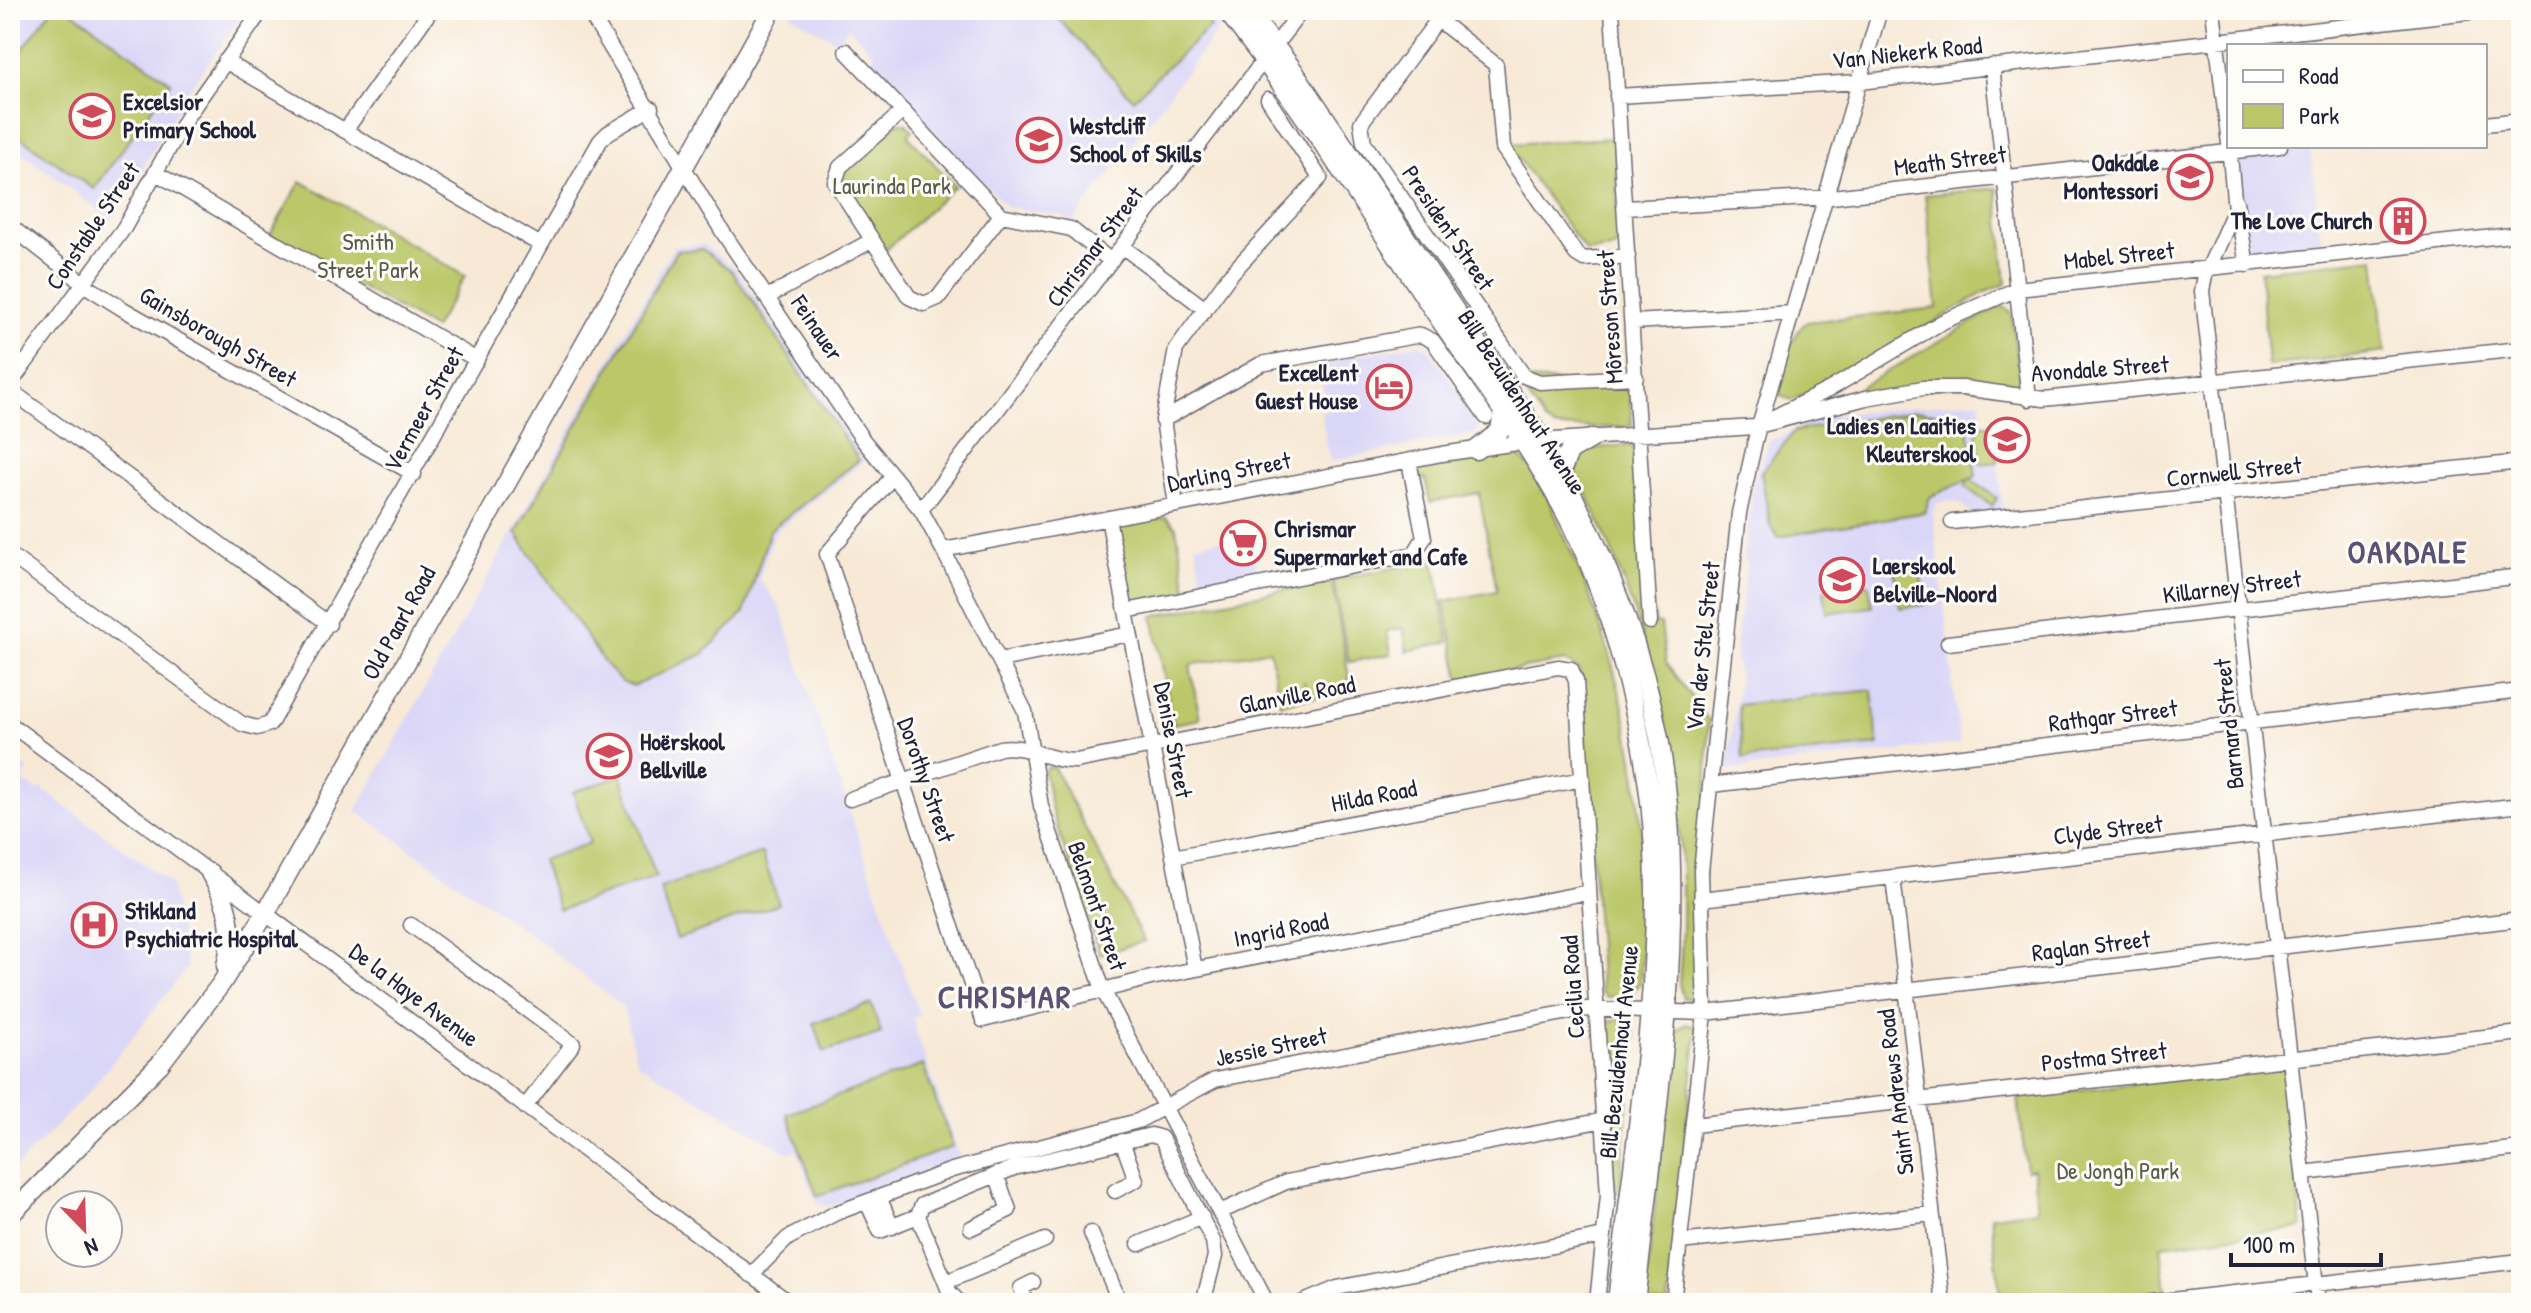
<svg xmlns="http://www.w3.org/2000/svg" width="2531" height="1313" viewBox="0 0 2531 1313" font-family="'Patrick Hand',sans-serif">
<style>
.built{fill:#dad6f7}
.green{fill:#bbc769;stroke:#6e7452;stroke-width:2}
.lines{fill:none;stroke-linecap:round;stroke-linejoin:round}
.minor-casing{stroke:#6d6871;stroke-width:17}
.major-casing{stroke:#6d6871;stroke-width:21}
.minor{stroke:#fff;stroke-width:14}
.major{stroke:#fff;stroke-width:18}
.labels{text-anchor:middle;stroke-width:6;stroke-linejoin:round;paint-order:stroke}
.street-label{font-size:24px;fill:#22223b;stroke:#fdfcf7}
.poi-label{font-size:24px;font-weight:bold;fill:#22223b;stroke:#fdfcf7;text-anchor:start}
.park-label{font-size:24px;fill:#585c4b;stroke:#fdfcf7}
.district-label{font-size:32px;font-weight:bold;letter-spacing:2px;fill:#595275;stroke:#fdfcf7}
</style>
<rect width="100%" height="100%" fill="#fdfcf7"/>
<filter id="ink" filterUnits="userSpaceOnUse"><feTurbulence type="fractalNoise" baseFrequency=".0125" numOctaves="2"/><feDisplacementMap in="SourceGraphic" scale="16" xChannelSelector="R" yChannelSelector="G"/><feConvolveMatrix kernelMatrix="1 2 1 2 8 2 1 2 1" color-interpolation-filters="sRGB"/></filter>
<filter id="wash" filterUnits="userSpaceOnUse"><feTurbulence type="fractalNoise" baseFrequency=".006" numOctaves="4" result="noise"/><feDisplacementMap in="SourceGraphic" scale="32" xChannelSelector="R" yChannelSelector="G"/><feGaussianBlur stdDeviation="1.8" result="paint"/><feColorMatrix in="noise" values="0 0 0 0 0 0 0 0 0 0 0 0 0 0 0 0 0 1.4 0 .05"/><feComposite in="paint" operator="in"/></filter>
<g filter="url(#wash)">
<rect width="100%" height="100%" fill="#f7e9d6"/>
<!-- built -->
<path class="built" d="M10 10H246L190 88 112 220 10 144Z
M794 10H1213L1224 22 1073 222 1060 215 1007 207 869 61 875 55 849 28 836 41 791 15Z
M2310 147 2322 250 2257 257 2248 253 2237 158Z
M703 244 736 269 865 460 775 532 759 579 779 605 919 1015 913 1017 916 1032 960 1158 828 1207 817 1203 797 1150 788 1153 637 1063 623 1007 538 940 356 811 673 247Z
M1417 344 1428 348 1480 424 1475 433 1330 461 1321 413 1327 411 1319 363Z
M1980 400 1983 425 1976 426 1980 464 1998 462 2003 511 1971 514 1960 503 1947 500 1937 504 1933 513 1960 744 1727 770 1739 680 1735 649 1747 564 1744 559 1753 484 1769 441 1828 416Z
M1250 534 1259 579 1204 589 1195 545Z
M10 756 28 769 22 781 38 791 41 788 170 883 187 968 88 1093 10 1173Z"/>
<!-- green -->
<path class="green" d="M51 10H70L171 82 94 189 10 130V67Z
M1050 10H1197L1211 26 1133 99Z
M898 123H905L913 130 908 136 955 186 885 251 842 188V173Z
M1614 138 1620 243 1612 249 1586 252 1508 144Z
M301 181 465 276 434 329 270 235Z
M1997 188 2006 284 1985 292 1828 385 1793 400 1782 397C1773 381 1792 332 1807 322L1937 308 1925 195Z
M702 249 732 271 859 460 770 530 744 613 703 654 634 686 621 682 605 664 516 533 676 251Z
M2375 258 2385 352 2268 366 2260 271Z
M1998 307H2005L2011 313 2021 393 1959 385 1842 398Z
M1521 380 1621 384 1629 389 1632 424 1628 427 1555 428 1545 422 1519 383Z
M1915 411 1966 416 1976 476 1970 479 1997 498 1992 506 1965 487 1969 479 1930 497 1925 512 1778 537 1770 524 1761 472 1795 431Z
M1994 424 1998 462 1980 464 1976 426Z
M1626 445 1633 447 1655 623 1661 624 1666 663 1709 721 1699 988 1690 999 1683 998 1679 984C1694 797 1658 637 1575 470L1574 459 1589 449Z
M1476 454 1477 457 1517 455C1540 471 1552 508 1563 533 1630 675 1654 828 1640 984L1629 995 1607 997 1601 992 1580 670 1565 661 1460 679 1444 601 1497 591 1479 493 1430 502 1425 478 1418 479 1417 471 1424 464Z
M1166 517 1176 527 1187 589 1184 593 1137 604 1131 597 1119 530 1122 525Z
M1434 560 1449 642 1407 651 1403 628 1387 631 1391 654 1349 662 1333 580Z
M1920 569 1925 605 1900 608 1895 572Z
M1332 580 1351 690 1309 698 1304 681 1307 698 1280 704 1270 650 1190 665 1200 719 1173 724 1153 616Z
M1869 584 1872 607 1827 613 1824 590Z
M1872 690 1878 745 1743 759 1738 705Z
M1048 767 1054 768 1144 941 1100 955 1052 812 1044 771Z
M621 776 656 877 559 910 542 860 590 843 573 792Z
M762 853 779 904 677 939 660 888Z
M871 1004 881 1033 824 1052 814 1023Z
M1623 1018 1630 1023 1635 1036 1619 1193 1614 1192 1604 1029 1610 1021Z
M1686 1023 1697 1027 1668 1303H1644L1673 1042 1674 1034Z
M923 1065 953 1147 817 1196 787 1114Z
M2281 1067 2284 1069 2302 1228 2161 1245 2166 1291 2062 1303H2001L1991 1216 2037 1210 2033 1169 2026 1170 2018 1097Z"/>
</g>
<g filter="url(#ink)">
<g class="lines">
<!-- minor casing -->
<g class="minor-casing">
<path id="minor" d="M588 10 724 234 863 440 921 510 943 550 1025 711 1041 806 1103 990 1267 1303
M1445 10 1361 123 1364 143 1524 376 1540 382 1636 377
M1612 10 1650 622
M2213 10 2229 144
M1437 19 1496 65 1503 148 1576 254 1584 259 1628 256
M846 51 1001 215 1071 229 1111 261
M225 61 541 245
M1992 66 2029 399
M1617 96 1859 82 2487 10
M903 111 840 167 835 182 909 297 924 304 938 298 1001 215
M2485 124 2521 120
M345 131 431 10
M2229 146 2235 209 2205 276 2202 291 2318 1303
M156 173 477 360
M2236 202 2247 265
M1625 208 1832 197 2280 146
M10 226 91 289 123 309 414 474
M1123 247 1204 308
M769 296 871 241
M1633 322 1792 313
M10 384 124 228 188 115 262 10
M10 390 329 624
M1772 418 1830 389 1942 322 2017 289 2521 234
M1163 420 1261 364 1421 335 1433 341 1486 417
M892 477 827 554 983 1020 1151 978 1589 892
M1176 505 1163 420 1176 349 1230 275 1320 178 1268 99
M921 510 1302 10
M1108 518 1195 969
M1952 522 2521 462
M943 550 1442 454 1524 442 1754 427 1866 398 1923 388H1963L2044 399 2521 349
M10 555 242 724 257 728 270 724 600 141 608 133 651 108
M1126 611 1414 554 1424 538 1409 461
M1948 643 2521 576
M1000 660 1130 634
M10 724 790 1303
M1711 785 2521 691
M850 799 1000 748C1027 743 1048 762 1076 761L1558 667 1571 669 1576 681 1608 1195 1597 1303
M1173 857 1583 779
M1893 877 1943 1303
M1701 899 2521 805
M411 925 573 1044 525 1107
M1693 1125 2521 1033
M2303 1173 2521 1148
M1115 1191 1136 1180 1122 1141
M879 1197 892 1227
M867 1202 880 1231 918 1216
M1220 1212 1286 1182 1604 1120
M971 1228 1009 1210 996 1174
M1091 1233 1120 1303
M1680 1242 1932 1214
M1139 1244 1202 1217
M751 1275 788 1238 836 1213 952 1170 1138 1121 1215 1080 1585 1009 1705 1013 2521 919
M946 1282 1045 1240
M960 1303 950 1293 918 1216 922 1205 1014 1168 1151 1135 1161 1138 1213 1241 1215 1256 1203 1303
M1027 1303 1021 1288 1033 1282
M1301 1303 1337 1288 1604 1236
M1673 1303 1705 1013 1701 871 1739 513 1756 437 1880 10
M2144 1303 2521 1261"/>
</g>
<!-- major casing -->
<g class="major-casing">
<path id="major" d="M1226 10C1296 100 1358 195 1420 290 1467 361 1519 429 1560 503 1613 598 1649 743 1654 851 1661 996 1632 1157 1617 1303
M1247 10 1291 67 1543 441C1607 552 1658 677 1668 806 1681 971 1653 1139 1635 1303
M1476 450 1500 431 1503 411
M1561 472 1569 452 1593 438
M210 873C229 904 235 930 226 966
M10 1215 160 1064 221 984 265 914 772 10"/>
</g>
<!-- minor -->
<use href="#minor" class="minor"/>
<!-- major -->
<use href="#major" class="major"/>
</g>
</g>
<!-- icons -->
<defs>
<g id="school-ring" transform="scale(2.3)"><circle r="9.5" fill="#fdfcf7" stroke="#d1495b" stroke-width="1.5"/><path d="M0-5L7-2L0 1L-7-2ZM-4 1L0 2.5L4 1V4Q0 6-4 4Z" fill="#d1495b"/></g>
<g id="building-ring" transform="scale(2.3)"><circle r="9.5" fill="#fdfcf7" stroke="#d1495b" stroke-width="1.5"/><path d="M-4-6H4V6H1V3H-1V6H-4ZM-2.5-4.3h1.7v1.8h-1.7ZM.8-4.3h1.7v1.8H.8ZM-2.5-1h1.7V.8h-1.7ZM.8-1h1.7V.8H.8Z" fill="#d1495b"/></g>
<g id="hotel-ring" transform="scale(2.3)"><circle r="9.5" fill="#fdfcf7" stroke="#d1495b" stroke-width="1.5"/><path d="M-6-4.5h1.5V1H6V5H4.5V3h-9V5H-6ZM-4 0a1.8 1.8 0 1 1 3.6 0ZM.5 0V-2.5h3Q6-2.5 6 0Z" fill="#d1495b"/></g>
<g id="supermarket-ring" transform="scale(2.3)"><circle r="9.5" fill="#fdfcf7" stroke="#d1495b" stroke-width="1.5"/><path d="M-6-5.5h2.5l.6 2H6L4.5 2H-2.5L-4.4-4H-6ZM-1.5 3.2a1.3 1.3 0 1 0 .1 0ZM3 3.2a1.3 1.3 0 1 0 .1 0Z" fill="#d1495b"/></g>
<g id="hospital-ring" transform="scale(2.3)"><circle r="9.5" fill="#fdfcf7" stroke="#d1495b" stroke-width="1.5"/><path d="M-5-5h3v3.5h4V-5h3V5h-3V1.5h-4V5h-3Z" fill="#d1495b"/></g>
</defs>
<g fill-rule="evenodd">
<use href="#school-ring" x="92" y="116"/>
<use href="#school-ring" x="1039" y="140"/>
<use href="#school-ring" x="2190" y="177"/>
<use href="#building-ring" x="2403" y="221"/>
<use href="#hotel-ring" x="1389" y="387"/>
<use href="#school-ring" x="2007" y="440"/>
<use href="#supermarket-ring" x="1243" y="543"/>
<use href="#school-ring" x="1842" y="580"/>
<use href="#school-ring" x="609" y="756"/>
<use href="#hospital-ring" x="94" y="925"/>
</g>
<g class="labels">
<!-- street labels -->
<g class="street-label">
<text transform="translate(1907 53) rotate(-6)" y="8">Van Niekerk Road</text>
<text transform="translate(1950 161) rotate(-7)" y="8">Meath Street</text>
<text transform="translate(93 226) rotate(-56)" y="8">Constable Street</text>
<text transform="translate(1448 228) rotate(56)" y="8">President Street</text>
<text transform="translate(1095 247) rotate(-53)" y="8">Chrismar Street</text>
<text transform="translate(2119 256) rotate(-6)" y="8">Mabel Street</text>
<text transform="translate(1610 317) rotate(-94)" y="8">Môreson Street</text>
<text transform="translate(817 328) rotate(56)" y="8">Feinauer</text>
<text transform="translate(218 337) rotate(30)" y="8">Gainsborough Street</text>
<text transform="translate(2100 369) rotate(-4)" y="8">Avondale Street</text>
<text transform="translate(1522 402) rotate(57)" y="8">Bill Bezuidenhout Avenue</text>
<text transform="translate(424 409) rotate(-61)" y="8">Vermeer Street</text>
<text transform="translate(1229 472) rotate(-11)" y="8">Darling Street</text>
<text transform="translate(2234 472) rotate(-6)" y="8">Cornwell Street</text>
<text transform="translate(2232 587) rotate(-7)" y="8">Killarney Street</text>
<text transform="translate(399 623) rotate(-61)" y="8">Old Paarl Road</text>
<text transform="translate(1703 646) rotate(-84)" y="8">Van der Stel Street</text>
<text transform="translate(1297 695) rotate(-11)" y="8">Glanville Road</text>
<text transform="translate(2113 716) rotate(-7)" y="8">Rathgar Street</text>
<text transform="translate(2229 724) rotate(-96)" y="8">Barnard Street</text>
<text transform="translate(1173 740) rotate(79)" y="8">Denise Street</text>
<text transform="translate(926 780) rotate(71)" y="8">Dorothy Street</text>
<text transform="translate(1374 796) rotate(-11)" y="8">Hilda Road</text>
<text transform="translate(2108 830) rotate(-7)" y="8">Clyde Street</text>
<text transform="translate(1097 906) rotate(71)" y="8">Belmont Street</text>
<text transform="translate(1281 930) rotate(-11)" y="8">Ingrid Road</text>
<text transform="translate(2091 946) rotate(-7)" y="8">Raglan Street</text>
<text transform="translate(1573 987) rotate(-94)" y="8">Cecilia Road</text>
<text transform="translate(414 995) rotate(37)" y="8">De la Haye Avenue</text>
<text transform="translate(1271 1047) rotate(-12)" y="8">Jessie Street</text>
<text transform="translate(1619 1052) rotate(-84)" y="8">Bill Bezuidenhout Avenue</text>
<text transform="translate(2104 1057) rotate(-6)" y="8">Postma Street</text>
<text transform="translate(1896 1092) rotate(-97)" y="8">Saint Andrews Road</text>
</g>
<!-- poi labels -->
<g class="poi-label">
<text x="123" y="110">Excelsior<tspan x="123" dy="28">Primary School</tspan></text>
<text x="1070" y="134">Westcliff<tspan x="1070" dy="28">School of Skills</tspan></text>
<text x="2159" y="171" text-anchor="end">Oakdale<tspan x="2159" dy="28">Montessori</tspan></text>
<text x="2372" y="229" text-anchor="end">The Love Church</text>
<text x="1358" y="381" text-anchor="end">Excellent<tspan x="1358" dy="28">Guest House</tspan></text>
<text x="1976" y="434" text-anchor="end">Ladies en Laaities<tspan x="1976" dy="28">Kleuterskool</tspan></text>
<text x="1274" y="537">Chrismar<tspan x="1274" dy="28">Supermarket and Cafe</tspan></text>
<text x="1873" y="574">Laerskool<tspan x="1873" dy="28">Belville-Noord</tspan></text>
<text x="640" y="750">Hoërskool<tspan x="640" dy="28">Bellville</tspan></text>
<text x="125" y="919">Stikland<tspan x="125" dy="28">Psychiatric Hospital</tspan></text>
</g>
<!-- park labels -->
<g class="park-label">
<text x="892" y="194">Laurinda Park</text>
<text x="368" y="250">Smith<tspan x="368" dy="28">Street Park</tspan></text>
<text x="2118" y="1179">De Jongh Park</text>
</g>
<!-- district labels -->
<g class="district-label">
<text x="2408" y="563">OAKDALE</text>
<text x="1005" y="1008">CHRISMAR</text>
</g>
</g>
<!-- margin -->
<rect width="2531" height="1313" fill="none" stroke="#fdfcf7" stroke-width="40"/>
<!-- legend -->
<rect x="2227" y="44" width="260" height="104" fill="#fdfcf7" stroke="#a5a5ac" stroke-width="2"/>
<rect x="2243" y="70" width="40" height="12" fill="#ffffff" stroke="#a5a5ac" stroke-width="2"/>
<text x="2299" y="84" font-size="24" fill="#22223b">Road</text>
<rect x="2243" y="104" width="40" height="24" fill="#bbc769" stroke="#a5a5ac" stroke-width="2"/>
<text x="2299" y="124" font-size="24" fill="#22223b">Park</text>
<!-- north arrow -->
<g transform="translate(84 1229) rotate(157)"><circle r="38" fill="#fdfcf7" stroke="#a5a5ac" stroke-width="2"/>
<path d="M0-6L14 30L0 20L-14 30Z" fill="#d1495b"/>
<text y="-12" font-size="22" font-weight="bold" text-anchor="middle" fill="#22223b">N</text>
</g>
<!-- scale -->
<path d="M2231 1253v12h150v-12" fill="none" stroke="#22223b" stroke-width="4"/>
<text x="2243" y="1253" font-size="24" fill="#22223b" stroke="#fdfcf7" stroke-width="6" paint-order="stroke">100 m</text>
</svg>
